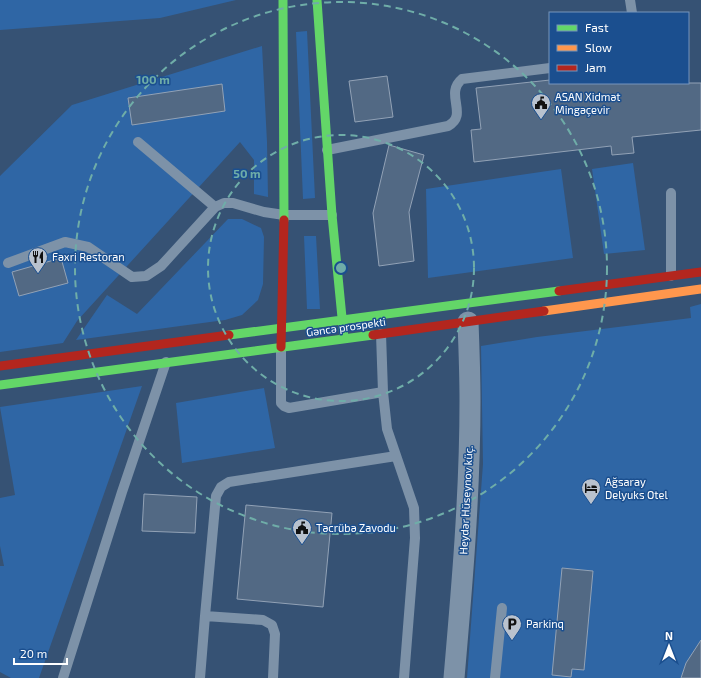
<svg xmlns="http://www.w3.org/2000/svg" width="701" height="678" viewBox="0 0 701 678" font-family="'Exo 2',sans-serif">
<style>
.green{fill:#2f66a5}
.building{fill:#526984;stroke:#92a2b6}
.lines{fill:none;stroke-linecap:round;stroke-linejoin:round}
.lane{stroke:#7d92a8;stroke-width:10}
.street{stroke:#7d92a8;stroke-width:21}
.fast{stroke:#63d668;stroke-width:9}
.slow{stroke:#ff974d;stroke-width:9}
.jam{stroke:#b3261e;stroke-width:9}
.ring{fill:none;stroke:#6fada8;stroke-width:2;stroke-dasharray:7 5}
.labels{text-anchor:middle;stroke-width:3;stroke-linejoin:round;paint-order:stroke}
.poi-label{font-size:11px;fill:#fff;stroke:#1b4f8f;text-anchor:start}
.street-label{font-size:11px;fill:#fff;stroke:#1b4f8f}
.centre{fill:#6fada8;stroke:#1b4f8f;stroke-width:2}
.ring-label{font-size:12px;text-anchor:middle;font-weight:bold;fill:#6fada8;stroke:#1b4f8f;stroke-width:3;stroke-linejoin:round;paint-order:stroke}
</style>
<rect width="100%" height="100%" fill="#365274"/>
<!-- green -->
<path class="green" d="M0 0H236L160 18 0 30Z
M307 31 315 198 303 199 296 32Z
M262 46 267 142 268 197 254 194V160L240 142 77 321 63 343 0 352V176L72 105Z
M633 163 645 250 604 254 592 169Z
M561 169 573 258 428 278 426 189Z
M228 219H242L261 228 264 237 263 284 258 300 242 315 225 320 76 340 107 295 137 314Z
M304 236H316L320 309H307Z
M701 304V678H467L483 464 481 346 537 337 691 318 690 307Z
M142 386 39 678H11L0 672V566H4L0 546V498L15 495 0 407Z
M264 388 275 448 182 463 176 403Z"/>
<!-- building -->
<path class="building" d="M387 76 393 117 355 122 349 81Z
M550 80V83H701V130L632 137 634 153 612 155 611 146 474 162 471 130 481 129 476 88Z
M222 84 225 111 132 125 128 98Z
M389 145 424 155 409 212 414 261 379 266 373 213Z
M61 258 68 283 19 296 12 272Z
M144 494 197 497 195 533 142 531Z
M246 505 332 513 323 607 237 599Z
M562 568 593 571 584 670 572 669 571 677 552 675Z
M701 640V678H681L686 663Z"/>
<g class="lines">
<!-- lane -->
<path class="lane" d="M630 0 632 13
M138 142 215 207
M327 150 448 126C469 115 444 94 462 79L550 68
M8 263 65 242 88 247 132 277 146 276 161 266 215 207 224 203H233L264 212 284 215H332
M671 276V193
M281 347V403L284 406 289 408 383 392 381 334
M383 392 387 429 414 508 415 538 404 678
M63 678 122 492 166 362
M200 678 205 616
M273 678 275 634 272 625 263 620 205 616 216 496 221 487 229 482 396 456
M495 678 502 608"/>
<!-- street -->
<path class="street" d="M454 678C462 586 470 494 470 401 470 375 469 348 468 322"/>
<!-- fast -->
<path class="fast" d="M283 0 284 220
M317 0 332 215 344 338
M229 335 559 291
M0 385 373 335"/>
<!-- slow -->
<path class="slow" d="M544 311 701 289"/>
<!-- jam -->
<path class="jam" d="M559 291 701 272
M373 335 544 311
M281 347 284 220
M0 366 229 335"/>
</g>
<!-- distance rings -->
<g class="ring">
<circle cx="341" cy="268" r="133"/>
<circle cx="341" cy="268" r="266"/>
</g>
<!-- icons -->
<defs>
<g id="civic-pin" transform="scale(1)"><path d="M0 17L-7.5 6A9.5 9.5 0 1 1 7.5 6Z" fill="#b9c2ce" stroke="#1b4f8f"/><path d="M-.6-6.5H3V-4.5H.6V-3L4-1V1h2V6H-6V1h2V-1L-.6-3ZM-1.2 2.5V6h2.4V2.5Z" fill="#111"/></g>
<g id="restaurant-pin" transform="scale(1)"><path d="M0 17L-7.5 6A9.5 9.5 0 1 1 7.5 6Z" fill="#b9c2ce" stroke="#1b4f8f"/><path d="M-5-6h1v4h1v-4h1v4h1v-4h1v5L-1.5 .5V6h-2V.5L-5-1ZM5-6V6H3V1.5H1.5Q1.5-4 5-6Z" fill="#111"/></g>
<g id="hotel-pin" transform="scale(1)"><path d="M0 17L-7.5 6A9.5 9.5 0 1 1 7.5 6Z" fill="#b9c2ce" stroke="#1b4f8f"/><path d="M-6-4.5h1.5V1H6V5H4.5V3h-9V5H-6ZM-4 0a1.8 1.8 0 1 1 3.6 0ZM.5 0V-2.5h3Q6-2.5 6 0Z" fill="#111"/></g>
<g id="parking-pin" transform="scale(1)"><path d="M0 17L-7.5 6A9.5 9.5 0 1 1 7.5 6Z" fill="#b9c2ce" stroke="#1b4f8f"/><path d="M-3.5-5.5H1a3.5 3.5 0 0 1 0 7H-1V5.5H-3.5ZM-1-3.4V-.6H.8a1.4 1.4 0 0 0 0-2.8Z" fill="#111"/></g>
</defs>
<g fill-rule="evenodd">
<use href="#civic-pin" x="541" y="103"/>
<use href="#restaurant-pin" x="38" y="257"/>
<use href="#hotel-pin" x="591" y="488"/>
<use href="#civic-pin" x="302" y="528"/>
<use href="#parking-pin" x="512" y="624"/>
</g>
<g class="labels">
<!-- poi labels -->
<g class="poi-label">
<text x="555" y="101">ASAN Xidmət<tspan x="555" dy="13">Mingəçevir</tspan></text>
<text x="52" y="261">Fəxri Restoran</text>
<text x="605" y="486">Ağsaray<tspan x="605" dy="13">Delyuks Otel</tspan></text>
<text x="316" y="532">Təcrübə Zavodu</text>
<text x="526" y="628">Parkinq</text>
</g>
<!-- street labels -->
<g class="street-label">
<text transform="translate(346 327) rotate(-8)" y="4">Gəncə prospekti</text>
<text transform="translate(466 500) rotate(-87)" y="4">Heydər Hüseynov küç.</text>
</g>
</g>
<circle cx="341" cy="268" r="6" class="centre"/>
<g class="ring-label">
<text x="153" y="84">100 m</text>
<text x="247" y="178">50 m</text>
</g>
<!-- legend -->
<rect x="549" y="12" width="140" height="72" fill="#1b4f8f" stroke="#7695bc"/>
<rect x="557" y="25" width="20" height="6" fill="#63d668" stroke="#7695bc"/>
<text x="585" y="32" font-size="12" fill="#ffffff">Fast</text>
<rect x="557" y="45" width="20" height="6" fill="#ff974d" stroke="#7695bc"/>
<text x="585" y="52" font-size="12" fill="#ffffff">Slow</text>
<rect x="557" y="65" width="20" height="6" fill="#b3261e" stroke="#7695bc"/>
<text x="585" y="72" font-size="12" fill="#ffffff">Jam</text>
<!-- north arrow -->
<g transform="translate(669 646)" stroke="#1b4f8f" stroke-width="3" paint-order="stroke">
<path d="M0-3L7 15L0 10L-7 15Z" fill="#ffffff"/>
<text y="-6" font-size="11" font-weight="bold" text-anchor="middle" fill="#ffffff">N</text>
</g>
<!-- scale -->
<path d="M14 658v6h53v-6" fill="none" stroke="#ffffff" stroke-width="2"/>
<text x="20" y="658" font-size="12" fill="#ffffff" stroke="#1b4f8f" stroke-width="3" paint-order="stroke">20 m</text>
</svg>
